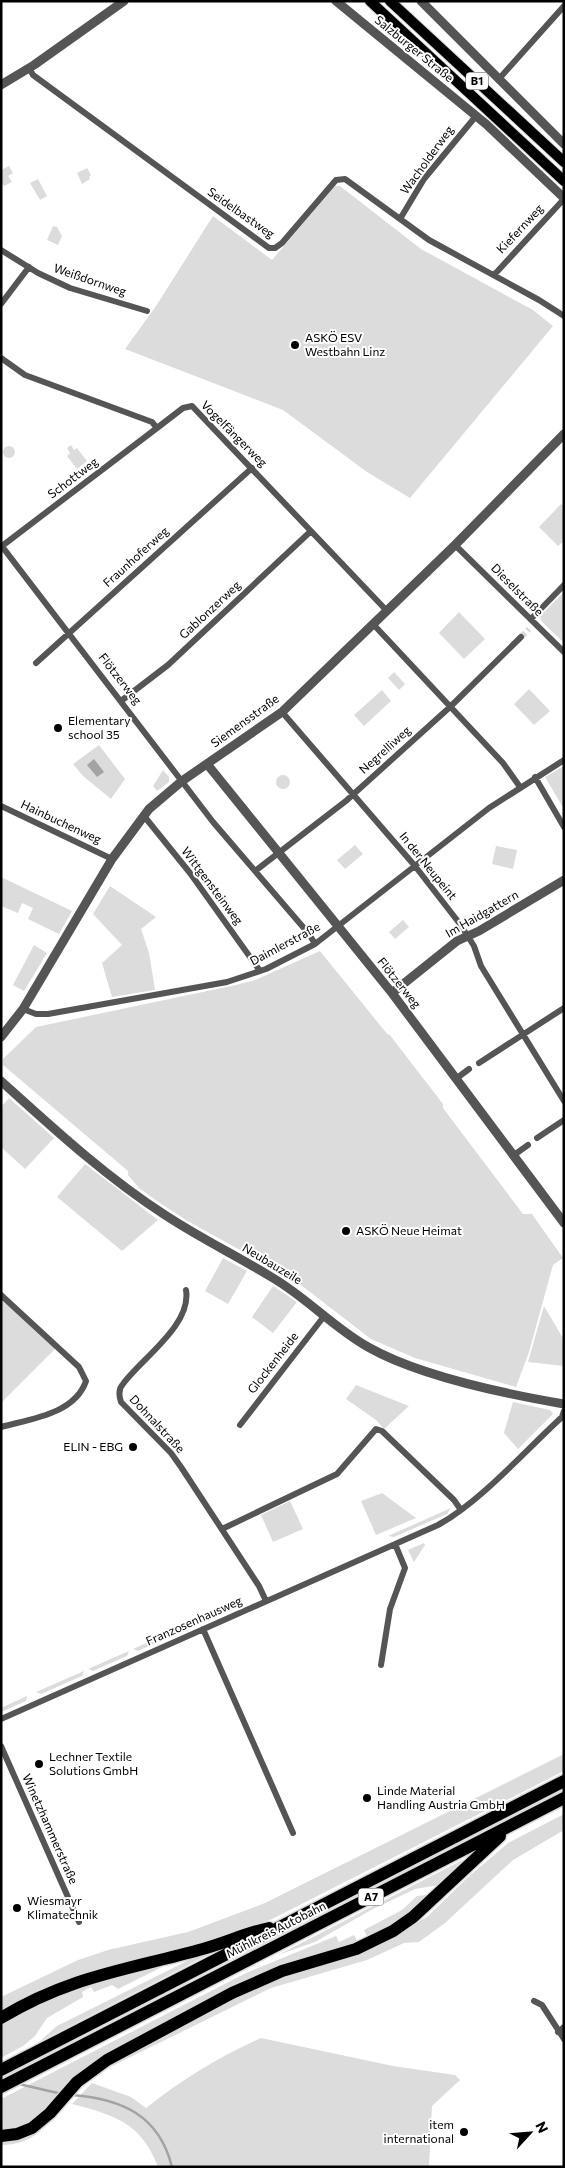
<svg xmlns="http://www.w3.org/2000/svg" width="565" height="2168" viewBox="0 0 565 2168" font-family="Commissioner,sans-serif">
<style>
.green{fill:#dcdcdc}
.water{fill:#a3a3a3}
.lines{fill:none;stroke-linecap:round;stroke-linejoin:round}
.stream{stroke:#a3a3a3;stroke-width:2.5}
.minor-tunnel{stroke:#d9d9d9;stroke-width:6;stroke-dasharray:6 3;stroke-linecap:butt}
.primary-casing{stroke:#dbdbdb;stroke-width:12}
.motorway-casing{stroke:#dbdbdb;stroke-width:15}
.minor{stroke:#555;stroke-width:6}
.tertiary{stroke:#555;stroke-width:9}
.primary{stroke:#000;stroke-width:10}
.motorway{stroke:#000;stroke-width:12}
.poi-dot{fill:#000;stroke:#fff;stroke-width:2}
.labels{text-anchor:middle;stroke-width:4;stroke-linejoin:round;paint-order:stroke}
.shield{fill:#fff;stroke:#4c4c4c;stroke-width:1}
.shield-label{font-size:11px;font-weight:bold;fill:#000}
.street-label{font-size:12px;fill:#000;stroke:#fff}
.poi-label{font-size:12px;fill:#000;stroke:#fff;text-anchor:start}
</style>
<rect width="100%" height="100%" fill="#fff"/>
<!-- green -->
<path class="green" d="M9 166 13 173 8 176 12 182 4 186 1 181V170Z
M87 168 91 175 89 177 90 179 82 184 77 173Z
M38 179 47 196 40 200 30 183Z
M335 186H340L421 249 533 310 553 326 410 498 367 472 283 410 125 349 156 306 213 216 272 260Z
M53 226 57 227 62 236 58 245 47 240Z
M71 445 74 450 77 448 87 461 77 469 67 456 70 453 67 448Z
M3 452a6 6 0 1 1 12 0a6 6 0 1 1-12 0Z
M561 504 564 507V541L558 546 539 527Z
M564 592V643L541 621 540 616Z
M459 612 485 639 464 659 439 633Z
M394 672 405 684 399 690 388 678Z
M529 689 550 711 534 725 514 704Z
M382 690 391 701 364 726 354 715Z
M99 745 125 779 111 799 83 776 73 764Z
M564 766V809L545 777Z
M163 770 169 777V782L157 791 153 786Z
M276 782a7 7 0 1 1 14 0a7 7 0 1 1-14 0Z
M355 845 363 854 345 869 337 860Z
M496 846 517 850 513 869 492 864Z
M1 877 72 911 59 934 28 919 33 908 22 903 18 913 1 906Z
M110 886 156 917 141 929 149 953 155 990 112 997 102 963 122 945 93 914Z
M403 920 409 927 395 939 389 932Z
M34 945 47 953 24 991 13 985Z
M320 951 388 1035 389 1034 443 1104V1108L523 1214H532L563 1258 553 1265 529 1352 516 1387 415 1358 371 1339 297 1282 186 1220 154 1199 139 1188 128 1175V1171L3 1065V1059L36 1027 236 985 255 980Z
M9 1098 54 1138 25 1169 1 1147V1107Z
M85 1164 158 1220 122 1251 57 1197Z
M223 1258 247 1271 228 1304 205 1291Z
M273 1286 297 1302 273 1333 252 1317Z
M1 1299 56 1348 1 1403Z
M544 1306 564 1340V1366L528 1362Z
M356 1385 409 1406 384 1429 376 1420 346 1399Z
M513 1402 550 1410 553 1414 518 1449 504 1433Z
M382 1493 416 1518 376 1535 361 1501Z
M290 1501 303 1529 273 1542 261 1515Z
M451 1508 447 1514 394 1537 388 1536Z
M424 1543 425 1545 414 1562 408 1550Z
M237 1603 236 1608 204 1622 200 1619Z
M195 1622 194 1627 175 1635 171 1632Z
M164 1635 163 1640 138 1651 133 1649Z
M129 1651 127 1656 93 1671 88 1669Z
M84 1671 82 1676 41 1694 36 1692Z
M27 1696 26 1701 1 1712V1708Z
M564 1754V1771L272 1919 212 1941 86 1973 61 1982 1 2012V1997L78 1960 108 1950 188 1932 265 1903Z
M564 1814V1830L513 1860 445 1923 419 1942 404 1943 367 1960 271 1988 104 2070C98 2074 91 2078 85 2083 56 2106 45 2146 1 2145V2139L16 2138 95 2071 268 1981 369 1949 394 1937 428 1916 467 1878 508 1843Z
M474 1854 439 1885 415 1889 371 1910 315 1942 278 1955Z
M426 1895 431 1897 383 1933 298 1963 97 2061 29 2126 1 2131V2099L246 1973 336 1936 339 1942 354 1935 358 1942 368 1938 364 1930 402 1910 417 1896Z
M225 1946 39 2042 57 2026 203 1953Z
M178 1959 118 1989 112 1985 94 1992 91 1987 82 1992 83 1997 47 2018 35 2036 23 2046 1 2058V2022L61 1991Z
M261 2038 393 2066 455 2075 460 2080 432 2106 429 2167H158C141 2122 114 2115 72 2104L92 2083 131 2097 146 2108C181 2080 220 2056 261 2038Z"/>
<!-- water -->
<path class="water" d="M94 759 104 772 97 777 87 765Z"/>
<g class="lines">
<!-- stream -->
<path class="stream" d="M19 2084 62 2094
M72 2095C122 2099 159 2115 172 2167"/>
<!-- minor-tunnel -->
<path class="minor-tunnel" d="M521 637 529 629"/>
<!-- primary casing -->
<g class="primary-casing">
<path id="primary" d="M370 1 564 181
M390 1 564 162"/>
</g>
<!-- motorway casing -->
<g class="motorway-casing">
<path id="motorway" d="M1 2018C68 1977 126 1970 199 1950 223 1944 245 1933 269 1928
M1 2070 564 1781
M1 2087 564 1798
M1 2136 17 2134 32 2128 50 2113 77 2082 107 2060 232 1993 282 1971 356 1949 393 1931 413 1917 500 1836"/>
</g>
<!-- minor -->
<path class="minor" d="M29 68 33 75 269 248H275L282 243 336 180 345 179 429 240 539 300 564 316
M498 80 564 6
M400 219 424 179 476 116
M1 250 38 273 70 288 147 311
M494 275 564 199
M1 304 29 267
M1 358 25 375 152 422 157 428 183 408 192 406 387 611
M1 545 213 822 309 934 315 944
M455 545 564 652
M2 546 157 428
M531 619 564 585
M373 624 503 763 520 787
M36 663 252 468
M121 701 168 665 311 531
M282 712 415 866 460 924 474 946 481 966 564 1101
M535 777 564 827
M1 806 112 859
M144 816 190 873 260 971
M255 871 347 800 450 707 521 637
M23 1009 36 1014H48L227 982 266 969 315 944 489 808 564 760
M479 1063 564 1008
M457 1078 469 1069
M537 1138 564 1120
M514 1155 528 1145
M186 1290C192 1325 141 1359 123 1384 118 1389 119 1396 121 1402L171 1453 181 1467 259 1586 266 1601
M1 1295 79 1367 86 1381C75 1414 30 1419 1 1427
M240 1425 325 1315
M222 1529 337 1474 376 1429 382 1431 454 1500 461 1510
M203 1629 293 1833
M381 1665 390 1609 405 1568 395 1544
M1 1719 438 1525C480 1502 526 1450 562 1417L564 1411
M1 1746 79 1922
M534 2001 542 2005 564 2039
M558 2032 564 2027"/>
<!-- tertiary -->
<path class="tertiary" d="M336 1 486 124 564 198
M421 1 564 144
M1 85 34 65 124 1
M207 764 392 993 564 1223
M392 993 457 941 479 931 564 880
M1 1037 23 1009 112 859 149 809 182 781 282 712 455 545 564 434
M1 1081C53 1128 106 1177 165 1215 200 1238 237 1256 273 1278 307 1298 334 1328 368 1347 419 1376 506 1394 564 1404"/>
<!-- primary -->
<use href="#primary" class="primary"/>
<!-- motorway -->
<use href="#motorway" class="motorway"/>
</g>
<!-- markers -->
<g class="poi-dot">
<circle cx="295" cy="345" r="5"/>
<circle cx="58" cy="728" r="5"/>
<circle cx="346" cy="1231" r="5"/>
<circle cx="133" cy="1447" r="5"/>
<circle cx="39" cy="1764" r="5"/>
<circle cx="367" cy="1798" r="5"/>
<circle cx="17" cy="1908" r="5"/>
<circle cx="464" cy="2132" r="5"/>
</g>
<g class="labels">
<!-- shield labels -->
<g class="shield">
<rect x="466" y="72.5" width="22" height="17" rx="4"/>
<rect x="358.5" y="1888.5" width="25" height="17" rx="4"/>
</g>
<g class="shield-label">
<text x="477" y="85">B1</text>
<text x="371" y="1901">A7</text>
</g>
<!-- street labels -->
<g class="street-label">
<text transform="translate(414 49) rotate(39)" y="4">Salzburger Straße</text>
<text transform="translate(427 160) rotate(-54)" y="4">Wacholderweg</text>
<text transform="translate(241 213) rotate(35)" y="4">Seidelbastweg</text>
<text transform="translate(520 229) rotate(-47)" y="4">Kiefernweg</text>
<text transform="translate(90 280) rotate(19)" y="4">Weißdornweg</text>
<text transform="translate(234 434) rotate(45)" y="4">Vogelfängerweg</text>
<text transform="translate(73 478) rotate(-37)" y="4">Schottweg</text>
<text transform="translate(136 557) rotate(-42)" y="4">Fraunhoferweg</text>
<text transform="translate(517 590) rotate(45)" y="4">Dieselstraße</text>
<text transform="translate(210 610) rotate(-43)" y="4">Gablonzerweg</text>
<text transform="translate(120 679) rotate(52)" y="4">Flötzerweg</text>
<text transform="translate(245 721) rotate(-36)" y="4">Siemensstraße</text>
<text transform="translate(385 750) rotate(-42)" y="4">Negrelliweg</text>
<text transform="translate(61 822) rotate(25)" y="4">Hainbuchenweg</text>
<text transform="translate(428 866) rotate(51)" y="4">In der Neupeint</text>
<text transform="translate(212 886) rotate(53)" y="4">Wittgensteinweg</text>
<text transform="translate(482 914) rotate(-30)" y="4">Im Haidgattern</text>
<text transform="translate(285 944) rotate(-28)" y="4">Daimlerstraße</text>
<text transform="translate(399 983) rotate(51)" y="4">Flötzerweg</text>
<text transform="translate(272 1264) rotate(31)" y="4">Neubauzeile</text>
<text transform="translate(273 1363) rotate(-52)" y="4">Glockenheide</text>
<text transform="translate(157 1424) rotate(47)" y="4">Dohnalstraße</text>
<text transform="translate(194 1621) rotate(-24)" y="4">Franzosenhausweg</text>
<text transform="translate(50 1829) rotate(66)" y="4">Winetzhammerstraße</text>
<text transform="translate(276 1930) rotate(-27)" y="4">Mühlkreis Autobahn</text>
</g>
<!-- poi labels -->
<g class="poi-label">
<text x="305" y="342">ASKÖ ESV<tspan x="305" dy="14">Westbahn Linz</tspan></text>
<text x="68" y="725">Elementary<tspan x="68" dy="14">school 35</tspan></text>
<text x="356" y="1235">ASKÖ Neue Heimat</text>
<text x="123" y="1451" text-anchor="end">ELIN - EBG</text>
<text x="49" y="1761">Lechner Textile<tspan x="49" dy="14">Solutions GmbH</tspan></text>
<text x="377" y="1795">Linde Material<tspan x="377" dy="14">Handling Austria GmbH</tspan></text>
<text x="27" y="1905">Wiesmayr<tspan x="27" dy="14">Klimatechnik</tspan></text>
<text x="454" y="2129" text-anchor="end">item<tspan x="454" dy="14">international</tspan></text>
</g>
</g>
<!-- border -->
<rect width="565" height="2168" fill="none" stroke="#000000" stroke-width="5"/>
<!-- north arrow -->
<g transform="translate(530 2133) rotate(64)" stroke="#ffffff" stroke-width="4" paint-order="stroke">
<path d="M0-4L9 19L0 12L-9 19Z" fill="#000000"/>
<text y="-8" font-size="14" font-weight="bold" text-anchor="middle" fill="#000000">N</text>
</g>
</svg>
